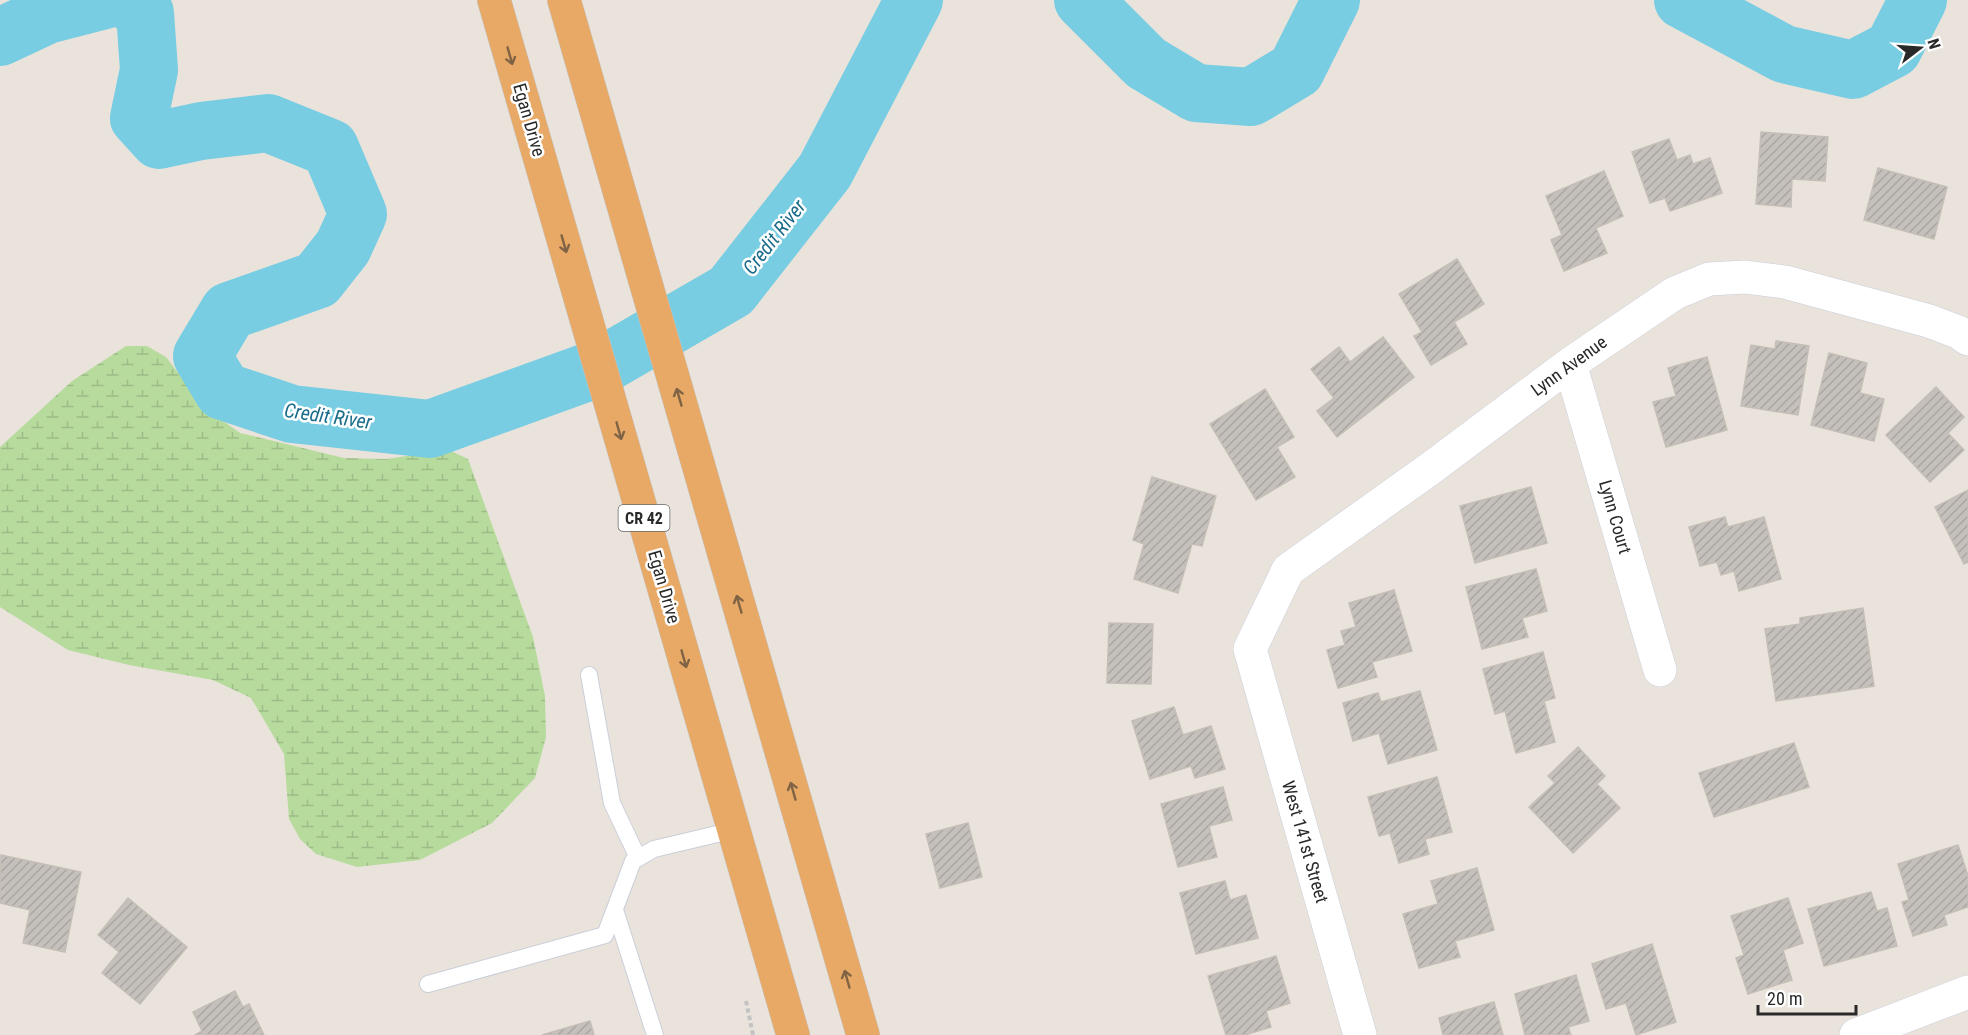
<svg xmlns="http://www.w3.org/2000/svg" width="1968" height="1035" viewBox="0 0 1968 1035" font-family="'Roboto Condensed',sans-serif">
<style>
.wetland{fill:url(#wetland-marsh)}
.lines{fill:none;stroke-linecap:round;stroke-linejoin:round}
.river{stroke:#78cde2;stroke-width:58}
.building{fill:url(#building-hatch);stroke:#c5beb6;stroke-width:1.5}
.service-casing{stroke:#caced9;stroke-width:18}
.minor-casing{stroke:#caced9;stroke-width:34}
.trunk-casing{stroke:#c3c3c3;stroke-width:34}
.path{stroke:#c3c3c3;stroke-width:4;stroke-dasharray:4.5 3;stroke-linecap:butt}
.service{stroke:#fff;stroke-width:16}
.minor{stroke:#fff;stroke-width:33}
.trunk{stroke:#e8a966;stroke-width:33}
.oneway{stroke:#7f6344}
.labels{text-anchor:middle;stroke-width:5;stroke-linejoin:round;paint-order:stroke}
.shield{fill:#fff;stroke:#696969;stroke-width:1.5}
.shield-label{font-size:16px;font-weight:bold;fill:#292929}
.street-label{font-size:18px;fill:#292929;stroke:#fff}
.water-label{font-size:20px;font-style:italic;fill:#1a6c8b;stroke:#fff}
</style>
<defs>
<pattern id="wetland-marsh" width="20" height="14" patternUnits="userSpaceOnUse" patternTransform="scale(1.5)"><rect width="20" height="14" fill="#b7db9d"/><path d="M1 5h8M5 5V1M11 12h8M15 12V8" fill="none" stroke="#9dbc87"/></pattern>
<pattern id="building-hatch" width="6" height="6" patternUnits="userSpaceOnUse" patternTransform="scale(1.5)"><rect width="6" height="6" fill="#c5c0bb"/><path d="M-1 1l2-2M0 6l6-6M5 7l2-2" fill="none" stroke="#a9a5a1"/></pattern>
</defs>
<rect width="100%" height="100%" fill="#eae3dc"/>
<!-- wetland -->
<path class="wetland" d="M126 346H147L166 357 206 409 240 433 344 458 386 459 449 450 468 459 533 637 545 696 546 737 535 778 492 823 420 860 357 867 316 854 300 839 289 819 284 754 251 698 213 680 129 665 68 650 0 607V447L72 381Z"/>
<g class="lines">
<!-- river -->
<path class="river" d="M127 0 145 13 149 70 139 118 159 140 201 131 268 123 330 148 358 214 343 247 317 280 229 311 202 356 223 391 292 414 430 429 596 369 731 291 825 171 914 0
M1083 0 1146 63 1196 93 1251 97 1296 70 1331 0
M1683 0 1784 54 1853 70 1893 49 1918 0
M0 37 47 15 105 0"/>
</g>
<!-- building -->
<path class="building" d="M1761 132 1828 137 1825 181 1792 179 1791 207 1756 204Z
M1669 139 1677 160 1690 155 1693 164 1710 158 1722 193 1670 211 1665 198 1650 203 1632 152Z
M1878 168 1947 187 1934 239 1864 220Z
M1604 171 1623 216 1596 228 1607 253 1564 271 1551 240 1562 235 1546 196Z
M1457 259 1484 304 1454 322 1467 344 1431 365 1414 336 1422 332 1399 294Z
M1383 337 1414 377 1337 437 1317 411 1334 398 1311 369 1339 347 1350 362Z
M1776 341 1809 346 1798 415 1741 406 1751 345 1775 349Z
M1829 353 1867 363 1860 393 1884 399 1874 441 1811 425Z
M1707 357 1727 430 1666 447 1653 402 1676 396 1668 368Z
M1936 387 1964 417 1948 433 1964 450 1930 482 1886 435Z
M1265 389 1294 437 1277 447 1295 477 1256 500 1210 424Z
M1152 477 1216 496 1202 546 1192 544 1178 593 1134 579 1144 544 1133 540Z
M1531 487 1547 543 1475 563 1460 506Z
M1968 490V562L1964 564 1935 507Z
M1725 517 1728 527 1764 517 1781 579 1739 591 1734 571 1721 575 1717 562 1700 566 1689 527Z
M1536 569 1547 611 1522 618 1528 637 1482 649 1466 587Z
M1394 590 1412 651 1372 662 1377 677 1338 688 1327 650 1345 645 1341 631 1356 627 1349 603Z
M1863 608 1874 686 1776 701 1765 629 1800 624V618Z
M1109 623 1153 624 1151 684 1107 683Z
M1543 652 1555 698 1544 701 1555 742 1516 753 1505 711 1495 714 1483 669Z
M1420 691 1437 750 1388 764 1379 733 1353 741 1343 703 1378 693 1381 702Z
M1174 707 1183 735 1211 726 1225 769 1195 778 1191 766 1150 779 1132 721Z
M1794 743 1809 787 1714 817 1699 773Z
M1578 747 1605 776 1597 784 1620 808 1573 853 1529 807 1555 783 1548 776Z
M1437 777 1452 832 1425 839 1429 854 1399 863 1390 833 1379 836 1368 797Z
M1223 787 1232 820 1209 826 1217 857 1178 867 1161 804Z
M968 823 982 877 940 888 926 834Z
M1958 845 1968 876V907L1944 915 1947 925 1913 936 1902 902 1909 900 1898 864Z
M1 855 81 872 65 952 23 943 30 910 0 903Z
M1477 868 1494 930 1455 941 1460 957 1419 968 1403 914 1438 904 1431 881Z
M1225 881 1230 900 1246 895 1258 938 1196 954 1180 893Z
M1871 892 1877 911 1887 908 1897 946 1824 966 1808 909Z
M128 898 187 947 140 1004 102 973 119 952 98 935Z
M1788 898 1803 943 1783 950 1792 980 1748 994 1736 958 1744 955 1731 916Z
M1652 944 1676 1022 1636 1035 1626 1003 1606 1009 1592 964Z
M1276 956 1290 1003 1266 1011 1271 1027 1245 1035H1226L1208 976Z
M1576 975 1589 1021 1568 1027 1571 1035H1525L1515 994Z
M235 991 243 1007 249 1004 264 1035H195L202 1031 193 1012Z
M1494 1002 1503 1035H1443L1439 1018Z
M590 1021 594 1035H542Z"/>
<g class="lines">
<!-- service casing -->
<g class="service-casing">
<path id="service" d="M589 675 612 803 638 858
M615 910 655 1035
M428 984 605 935 633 861 654 849 734 830"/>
</g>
<!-- minor casing -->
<g class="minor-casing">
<path id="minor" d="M1570 364 1660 670
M1360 1035 1250 649 1288 570 1431 468 1570 364 1675 293 1709 279 1745 277 1785 282 1929 321 1958 332 1968 339
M1856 1035 1968 992"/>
</g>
<!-- trunk casing -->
<g class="trunk-casing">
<path id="trunk" d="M494 0 793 1035
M564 0 863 1035"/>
</g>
<!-- path -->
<path class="path" d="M746 1001 753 1035"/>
<!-- service -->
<use href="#service" class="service"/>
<!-- minor -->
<use href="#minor" class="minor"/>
<!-- trunk -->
<use href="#trunk" class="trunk"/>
</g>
<!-- one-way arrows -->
<defs><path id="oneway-shaft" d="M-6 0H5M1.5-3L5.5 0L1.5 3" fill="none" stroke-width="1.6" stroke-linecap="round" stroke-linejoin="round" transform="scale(1.5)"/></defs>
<g class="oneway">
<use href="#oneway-shaft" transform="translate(510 56) rotate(74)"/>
<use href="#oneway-shaft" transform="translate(564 244) rotate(74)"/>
<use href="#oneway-shaft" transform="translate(679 397) rotate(-106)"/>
<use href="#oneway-shaft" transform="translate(619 431) rotate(74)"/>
<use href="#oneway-shaft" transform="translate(739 604) rotate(-106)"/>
<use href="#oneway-shaft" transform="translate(684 659) rotate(74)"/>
<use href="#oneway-shaft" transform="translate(793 791) rotate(-106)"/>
<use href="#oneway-shaft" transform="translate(847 979) rotate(-106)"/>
</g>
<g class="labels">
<!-- shield labels -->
<rect class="shield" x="618.5" y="505" width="51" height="26" rx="4.5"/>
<g class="shield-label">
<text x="644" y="524">CR 42</text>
</g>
<!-- street labels -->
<g class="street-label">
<text transform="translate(529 120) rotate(74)" y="6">Egan Drive</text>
<text transform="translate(1569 366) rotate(-36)" y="6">Lynn Avenue</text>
<text transform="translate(1615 517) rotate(74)" y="6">Lynn Court</text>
<text transform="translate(664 587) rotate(74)" y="6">Egan Drive</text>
<text transform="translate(1305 842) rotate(74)" y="6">West 141st Street</text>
</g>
<!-- water labels -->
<g class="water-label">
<text transform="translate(774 237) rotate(-52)" y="7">Credit River</text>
<text transform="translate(328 416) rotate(8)" y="7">Credit River</text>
</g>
</g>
<!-- north arrow -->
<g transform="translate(1920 48) rotate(73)" stroke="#ffffff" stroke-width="4.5" paint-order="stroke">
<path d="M0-4.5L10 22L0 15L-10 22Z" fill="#292929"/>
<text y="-9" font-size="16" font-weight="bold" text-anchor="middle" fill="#292929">N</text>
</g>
<!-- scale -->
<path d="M1758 1005v9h98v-9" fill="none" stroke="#292929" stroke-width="3"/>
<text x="1767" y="1005" font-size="18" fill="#292929" stroke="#ffffff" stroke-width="4.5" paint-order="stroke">20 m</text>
</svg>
